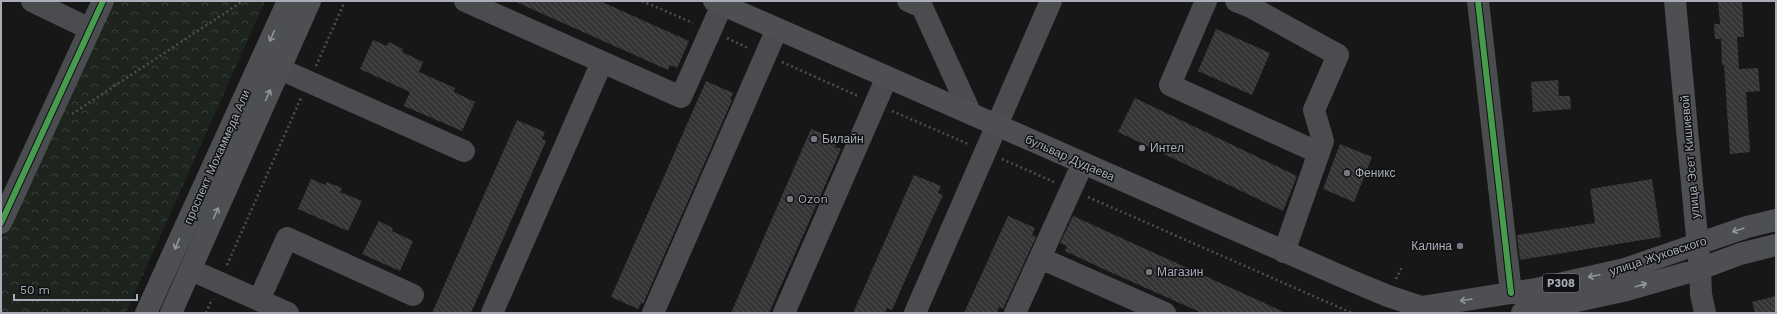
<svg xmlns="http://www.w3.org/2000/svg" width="1777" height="314" viewBox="0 0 1777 314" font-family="'Work Sans',sans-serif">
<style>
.park{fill:url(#park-crowns)}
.building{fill:url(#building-back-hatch)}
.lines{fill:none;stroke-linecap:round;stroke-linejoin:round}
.path{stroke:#4d4e52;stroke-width:2.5;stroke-dasharray:2 3;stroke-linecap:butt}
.minor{stroke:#4b4c50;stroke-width:22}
.major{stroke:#4d4f52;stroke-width:22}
.cycleway-casing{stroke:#111113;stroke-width:8}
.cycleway{stroke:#469c4c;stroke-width:6}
.oneway{stroke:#91969e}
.poi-dot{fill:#757880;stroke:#111113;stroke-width:1.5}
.labels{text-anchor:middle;stroke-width:3;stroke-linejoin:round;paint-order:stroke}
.shield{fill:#111113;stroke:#7b7e86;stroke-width:1}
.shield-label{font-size:11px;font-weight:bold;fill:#a8adb8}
.poi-label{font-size:12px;fill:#a8adb8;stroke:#111113;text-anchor:start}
.street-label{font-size:12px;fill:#a8adb8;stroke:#111113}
</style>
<defs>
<pattern id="park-crowns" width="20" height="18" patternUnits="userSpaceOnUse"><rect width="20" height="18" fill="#1d241e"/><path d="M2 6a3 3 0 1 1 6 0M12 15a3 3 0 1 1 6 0" fill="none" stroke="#3b413d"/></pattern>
<pattern id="building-back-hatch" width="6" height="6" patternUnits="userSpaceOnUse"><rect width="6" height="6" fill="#353536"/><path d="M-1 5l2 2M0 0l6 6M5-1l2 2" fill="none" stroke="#4f5051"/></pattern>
</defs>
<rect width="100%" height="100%" fill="#171717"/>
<!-- park -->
<path class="park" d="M110 1H265L126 313H1V241Z"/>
<!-- building -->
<path class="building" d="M514 1H600L689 41 677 68 670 65 668 70Z
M1718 1H1742L1744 37H1737L1739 69 1758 68 1760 91 1746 92 1750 152 1730 154 1724 65H1722L1721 39H1715L1714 24H1720Z
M1216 29 1270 53 1252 95 1198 71Z
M373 40 387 46 389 42 403 49 402 52 423 62 419 72 455 88 454 92 475 102 462 131 404 106 410 92 360 69Z
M1558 80 1559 96H1570L1571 109 1533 112 1531 82Z
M706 81 733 93 730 99 732 100 643 304 641 303 638 309 611 297Z
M1135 98 1297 176 1283 211 1118 132Z
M517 120 545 132 542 139 546 141 496 255 471 313H432Z
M811 129 838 140 835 147 841 149 769 313H731Z
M1340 144 1372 157 1354 202 1323 189Z
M914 175 941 186 938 193 943 195 932 219 892 310 887 308 885 313H853Z
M311 179 325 185 327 182 342 188 340 192 362 201 348 231 298 209Z
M1652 179 1661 237 1520 260 1517 235 1595 223 1590 189Z
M1008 216 1035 228 1032 235 1036 237 1003 309 999 307 997 313H964Z
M1073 216 1286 313H1202L1110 272 1065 251 1067 246 1060 243Z
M379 221 393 228 392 231 413 241 400 271 362 254Z
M1776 296V313H1755L1752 302Z"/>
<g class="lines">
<!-- path -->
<path class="path" d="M642 1 693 23
M727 38 748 48
M782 62 858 96
M316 66 345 1
M892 111 968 144
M72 114 243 1
M1002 159 1054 182
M1088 197 1352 313
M227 265 301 98
M1396 279 1402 267
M206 313 212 299"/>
<!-- minor -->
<path class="minor" d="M32 1 90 29
M465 1 681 97 722 5 730 1
M908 1 922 7 971 114
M1206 1 1170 85 1319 153
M1236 1 1251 7 1338 55 1314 110 1323 141 1284 252
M1478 1 1511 293
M280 69 464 151
M1 223 103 1
M1040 258 1165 313
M1700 269 1701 294 1705 313
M191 270 288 313
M259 300 287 238 413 295
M492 313 602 62
M653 313 777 29
M784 313 887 77
M915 313 1051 1
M1015 313 1083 163"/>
<!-- major -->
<path class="major" d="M714 1 1352 281 1388 296 1421 307 1427 313
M1675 1 1700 269
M146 313 288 1
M171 313 310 1
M1417 313 1421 307 1536 289 1625 269 1747 227 1776 220
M1522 313 1627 290 1700 269 1740 254 1776 245"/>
<!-- cycleway casing -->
<g class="cycleway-casing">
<path id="cycleway" d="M1478 1 1511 293
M1 223 103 1"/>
</g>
<!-- cycleway -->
<use href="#cycleway" class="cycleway"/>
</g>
<!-- one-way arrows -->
<defs><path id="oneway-shaft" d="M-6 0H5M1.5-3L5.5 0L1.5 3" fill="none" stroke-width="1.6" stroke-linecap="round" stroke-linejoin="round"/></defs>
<g class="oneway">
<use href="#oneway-shaft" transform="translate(272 36) rotate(114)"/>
<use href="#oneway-shaft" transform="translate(268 95) rotate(-66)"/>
<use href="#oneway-shaft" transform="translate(216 213) rotate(-66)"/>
<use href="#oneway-shaft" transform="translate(1738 230) rotate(162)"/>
<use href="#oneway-shaft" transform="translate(177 244) rotate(114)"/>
<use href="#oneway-shaft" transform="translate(1594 276) rotate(168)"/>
<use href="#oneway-shaft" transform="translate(1641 285) rotate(-16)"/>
<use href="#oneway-shaft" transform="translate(1466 300) rotate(171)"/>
</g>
<!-- markers -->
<g class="poi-dot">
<circle cx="814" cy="139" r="4"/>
<circle cx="1142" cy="148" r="4"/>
<circle cx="1347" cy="173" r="4"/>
<circle cx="790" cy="199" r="4"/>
<circle cx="1460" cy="246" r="4"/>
<circle cx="1149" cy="272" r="4"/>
</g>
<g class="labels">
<!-- shield labels -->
<rect class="shield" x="1543" y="274" width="36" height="18" rx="3"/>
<g class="shield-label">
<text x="1561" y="287">P308</text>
</g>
<!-- poi labels -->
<g class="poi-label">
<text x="822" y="143">Билайн</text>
<text x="1150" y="152">Интел</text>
<text x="1355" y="177">Феникс</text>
<text x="798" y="203">Ozon</text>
<text x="1452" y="250" text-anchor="end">Калина</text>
<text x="1157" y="276">Магазин</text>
</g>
<!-- street labels -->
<g class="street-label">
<text transform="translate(217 157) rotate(-66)" y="4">проспект Мохаммеда Али</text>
<text transform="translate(1690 157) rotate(-95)" y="4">улица Эсет Кишиевой</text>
<text transform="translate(1070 158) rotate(24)" y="4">бульвар Дудаева</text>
<text transform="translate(1658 256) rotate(-18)" y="4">улица Жуковского</text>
</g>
</g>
<!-- border -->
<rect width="1777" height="314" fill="none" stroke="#a8adb8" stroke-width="4"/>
<!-- scale -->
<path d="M14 294v6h123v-6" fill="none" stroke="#a8adb8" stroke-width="2"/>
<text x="20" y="294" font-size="12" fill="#a8adb8" stroke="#111113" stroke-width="3" paint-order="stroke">50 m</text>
</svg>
